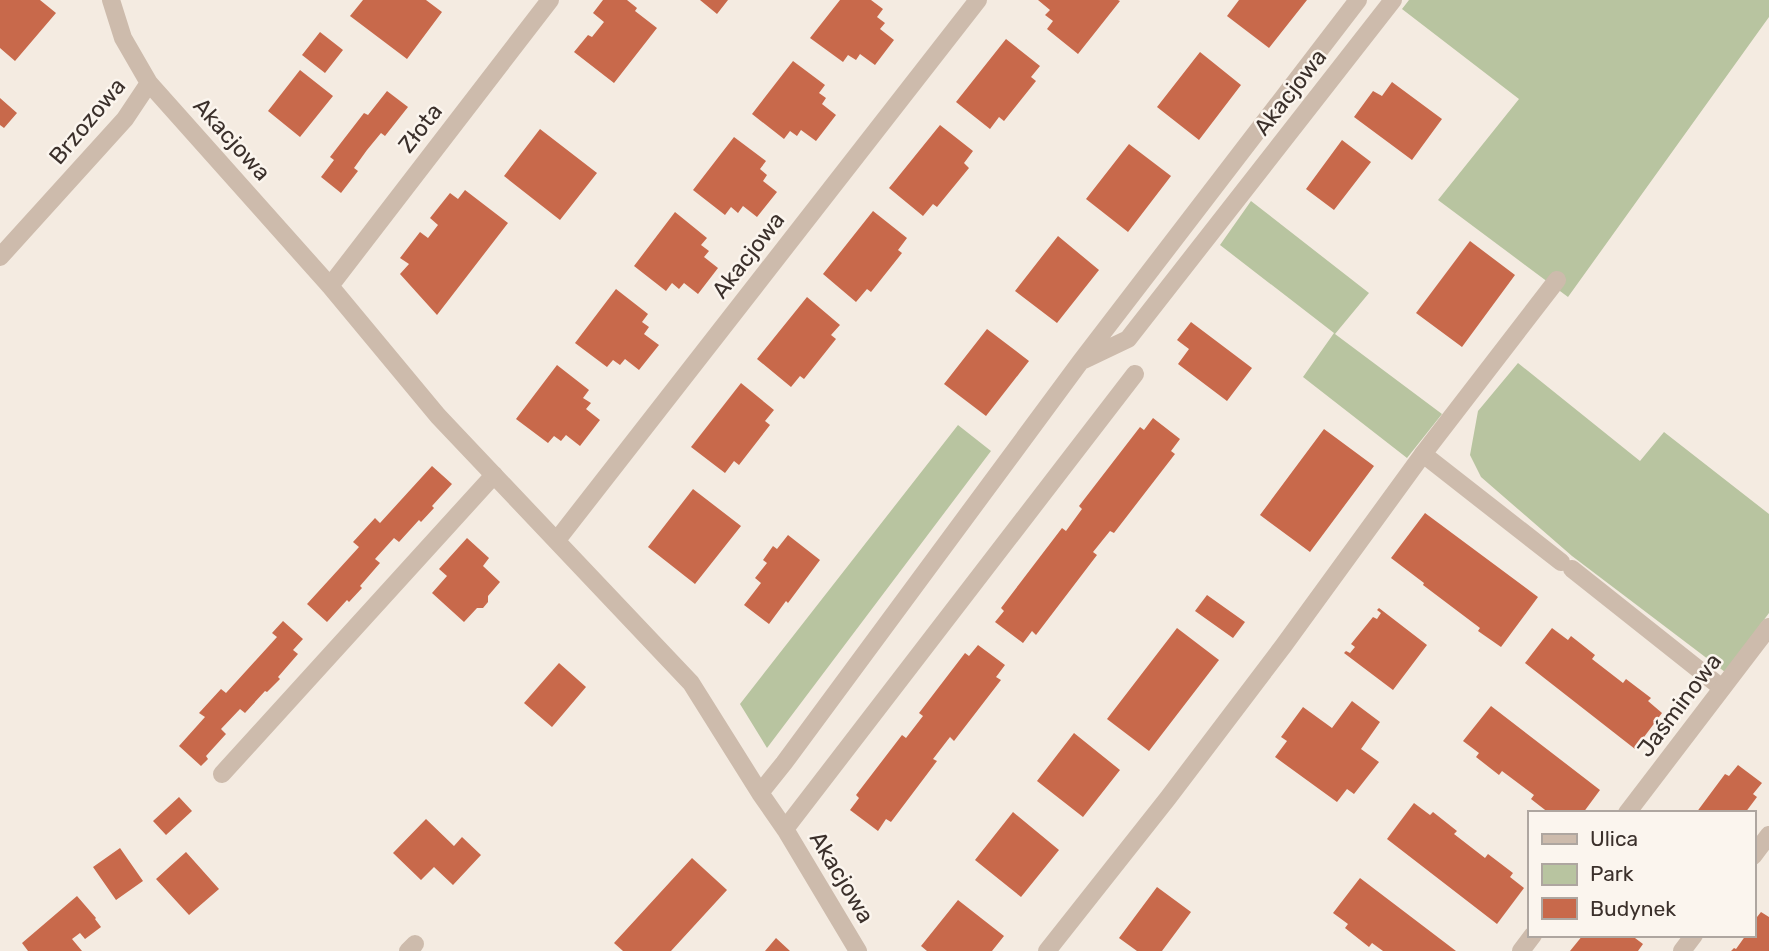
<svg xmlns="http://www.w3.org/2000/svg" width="1769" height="951" viewBox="0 0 1769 951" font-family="Rubik,sans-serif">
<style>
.green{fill:#b8c4a0}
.building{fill:#c8694b}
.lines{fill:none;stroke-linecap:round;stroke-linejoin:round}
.service{stroke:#cdbbac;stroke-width:18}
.minor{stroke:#cdbbac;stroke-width:18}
.labels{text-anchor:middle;stroke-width:5;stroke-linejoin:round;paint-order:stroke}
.street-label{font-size:23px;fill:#3b302b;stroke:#fbf5ee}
</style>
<rect width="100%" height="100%" fill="#f4ebe1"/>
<!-- green -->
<path class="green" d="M1409 0H1769V17L1568 297 1438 200 1519 99 1402 9Z
M1251 201 1369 293 1335 334 1442 414 1407 458 1303 377 1334 333 1220 245Z
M1518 363 1640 461 1664 432 1769 514V613L1725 672 1572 556 1481 477 1470 455 1478 411Z
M958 425 991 451 767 748 740 704Z"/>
<!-- building -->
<path class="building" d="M0 0H40L56 13 15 61 0 48Z
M363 0H426L442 12 407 59 350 16Z
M603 0H627L637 8 635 11 657 28 614 83 574 52 588 35 592 37 604 22 593 13Z
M700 0H728L717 14Z
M840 0H871L883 9 877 17 885 23 880 29 894 40 875 65 860 54 856 60 848 55 843 62 810 38Z
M1038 0H1118L1120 1 1078 54 1047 29 1053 21 1045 15 1050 10Z
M1239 0H1307L1269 48 1227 16Z
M320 32 343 50 325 73 302 55Z
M1006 39 1040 66 1031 77 1036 81 1004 121 999 117 990 129 956 102Z
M1200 52 1241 85 1199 140 1157 107Z
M793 61 825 85 819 93 826 98 822 104 836 115 816 141 801 130 797 136 790 131 784 139 752 114Z
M300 70 333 96 300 137 268 111Z
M1392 82 1442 119 1412 160 1354 117 1373 91 1382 96Z
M387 91 408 107 385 136 381 133 367 150 354 168 358 171 341 193 321 177 334 160 330 157 364 113 368 115Z
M0 98 17 113 4 128 0 125Z
M940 125 973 151 964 163 969 168 937 207 933 204 923 216 889 188Z
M540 129 597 173 560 220 504 176Z
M734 137 766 161 760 169 767 175 763 181 777 192 757 217 743 206 738 213 731 207 725 215 693 190Z
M1342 140 1371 162 1334 210 1306 189Z
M1129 144 1171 176 1128 232 1086 199Z
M465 190 508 223 437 315 400 274 409 264 400 258 420 232 428 238 438 225 430 218 450 193 458 199Z
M873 211 907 238 898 250 902 253 871 292 867 289 856 302 823 274Z
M675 212 707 238 701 245 709 251 704 257 718 268 698 294 684 283 679 289 672 283 666 291 634 266Z
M1058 236 1099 270 1057 323 1015 291Z
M1470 241 1515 275 1462 347 1416 313Z
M616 289 648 314 642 322 649 327 644 334 659 345 639 370 625 359 620 365 613 360 607 367 575 343Z
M807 297 840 325 831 335 836 339 804 379 800 376 791 387 757 359Z
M1191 322 1252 368 1227 401 1178 364 1189 349 1177 340Z
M987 329 1029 361 986 416 944 384Z
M557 365 589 390 583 398 591 403 586 409 600 420 580 446 566 435 561 441 554 436 548 443 516 419Z
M741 383 774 410 765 421 770 425 739 465 734 461 725 473 691 447Z
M1153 418 1180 439 1171 451 1175 454 1114 533 1110 531 1093 552 1097 555 1036 635 1032 631 1023 643 995 622 1004 611 1001 608 1062 528 1066 531 1082 509 1079 506 1140 427 1144 430Z
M1324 429 1374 466 1310 552 1260 515Z
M432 466 452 484 432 506 434 508 421 522 419 520 399 542 394 538 375 559 380 563 360 586 362 588 349 602 347 600 327 622 307 604 359 547 353 542 375 518 380 523Z
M693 489 741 526 695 584 648 547Z
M1425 513 1538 597 1501 647 1478 631 1480 628 1423 585 1424 583 1391 558Z
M788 535 820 560 788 603 786 601 769 624 744 605 761 583 755 578 767 563 763 560 773 546 777 549Z
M467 538 489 558 483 566 500 582 488 596V602L483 608H477L464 622 432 593 447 576 439 569Z
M1207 595 1245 622 1233 638 1195 611Z
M1379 608 1427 645 1393 690 1344 653 1346 651 1350 653 1355 647 1351 644 1373 617 1377 619 1381 613 1377 610Z
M283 621 303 639 293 650 298 654 278 677 280 679 267 692 265 691 245 713 240 709 221 729 226 734 206 756 208 759 201 766 179 746 205 717 199 713 221 689 226 693 277 637 272 633Z
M1177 628 1219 660 1149 751 1107 719Z
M1552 628 1568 640 1571 636 1595 655 1592 659 1623 683 1626 679 1651 698 1648 701 1662 713 1635 749 1525 663Z
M978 645 1005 665 996 677 1001 680 954 741 950 737 933 759 937 761 891 822 886 819 878 831 850 810 859 798 856 795 902 735 906 738 923 716 919 713 965 653 969 656Z
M559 663 586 687 552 727 524 703Z
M1352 701 1380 722 1361 749 1379 762 1354 794 1347 789 1337 802 1275 757 1287 741 1281 737 1303 707 1332 728Z
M1491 706 1600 790 1583 813H1549L1531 799 1534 795 1502 771 1499 775 1476 757 1479 753 1463 741Z
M1074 733 1120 770 1083 817 1037 781Z
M1738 765 1762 783 1753 794 1757 797 1745 813H1696L1725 774 1729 776Z
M179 797 192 811 166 835 153 821Z
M1414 803 1430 815 1433 812 1457 831 1454 834 1485 858 1488 854 1513 873 1510 877 1524 888 1497 924 1387 839Z
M1013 812 1059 850 1021 897 975 860Z
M426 819 454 846 462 837 481 855 453 885 434 867 421 880 393 853Z
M120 848 143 881 116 900 93 867Z
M186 852 219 889 189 915 156 879Z
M692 858 727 890 671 951H623L614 943Z
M1360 878 1456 951H1383L1372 943 1369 947 1345 928 1348 924 1333 913Z
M1157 887 1191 912 1162 951H1137L1119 938Z
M77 896 96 918 95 919 101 927 85 939 80 933 72 939 82 951H28L22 943Z
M958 900 1004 936 992 951H927L921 946Z
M1761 912 1769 917V951H1731L1734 948 1736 949 1746 935H1753V922Z
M1583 935H1631L1643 944 1638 951H1570Z
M776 938 790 951H765Z"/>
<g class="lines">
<!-- service -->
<path class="service" d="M1423 454 1561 562
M1572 569 1722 688
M222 774 494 475"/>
<!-- minor -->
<path class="minor" d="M111 0 123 38 149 83 330 286 438 416 691 683 760 793 785 829 858 951
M0 257 125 119 149 83
M330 286 550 0
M1084 360 1128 339 1393 0
M557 540 978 0
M760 793 784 763 1081 361 1358 0
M1627 813 1769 627
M785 829 1135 374
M1753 856 1769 835
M408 951 415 944
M1047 951 1168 798 1284 645 1423 454 1557 280
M1521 951 1533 935
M1682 951 1694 935"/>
</g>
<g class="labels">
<!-- street labels -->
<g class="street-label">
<text transform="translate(1290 92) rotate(-52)" y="8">Akacjowa</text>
<text transform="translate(87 121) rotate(-50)" y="8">Brzozowa</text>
<text transform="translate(420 128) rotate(-52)" y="8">Złota</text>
<text transform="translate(232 139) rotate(48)" y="8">Akacjowa</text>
<text transform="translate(748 255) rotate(-52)" y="8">Akacjowa</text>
<text transform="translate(1679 705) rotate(-53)" y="8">Jaśminowa</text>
<text transform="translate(842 877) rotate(59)" y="8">Akacjowa</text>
</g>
</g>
<!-- legend -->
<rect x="1528" y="811" width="228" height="126" fill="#fbf5ee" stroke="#aea6a0" stroke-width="2"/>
<rect x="1542" y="834" width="35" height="10" fill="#cdbbac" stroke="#aea6a0" stroke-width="2"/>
<text x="1590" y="846" font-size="21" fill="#3b302b">Ulica</text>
<rect x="1542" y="864" width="35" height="21" fill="#b8c4a0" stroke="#aea6a0" stroke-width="2"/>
<text x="1590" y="881" font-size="21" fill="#3b302b">Park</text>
<rect x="1542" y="898" width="35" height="21" fill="#c8694b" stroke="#aea6a0" stroke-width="2"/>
<text x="1590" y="916" font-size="21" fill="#3b302b">Budynek</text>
</svg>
